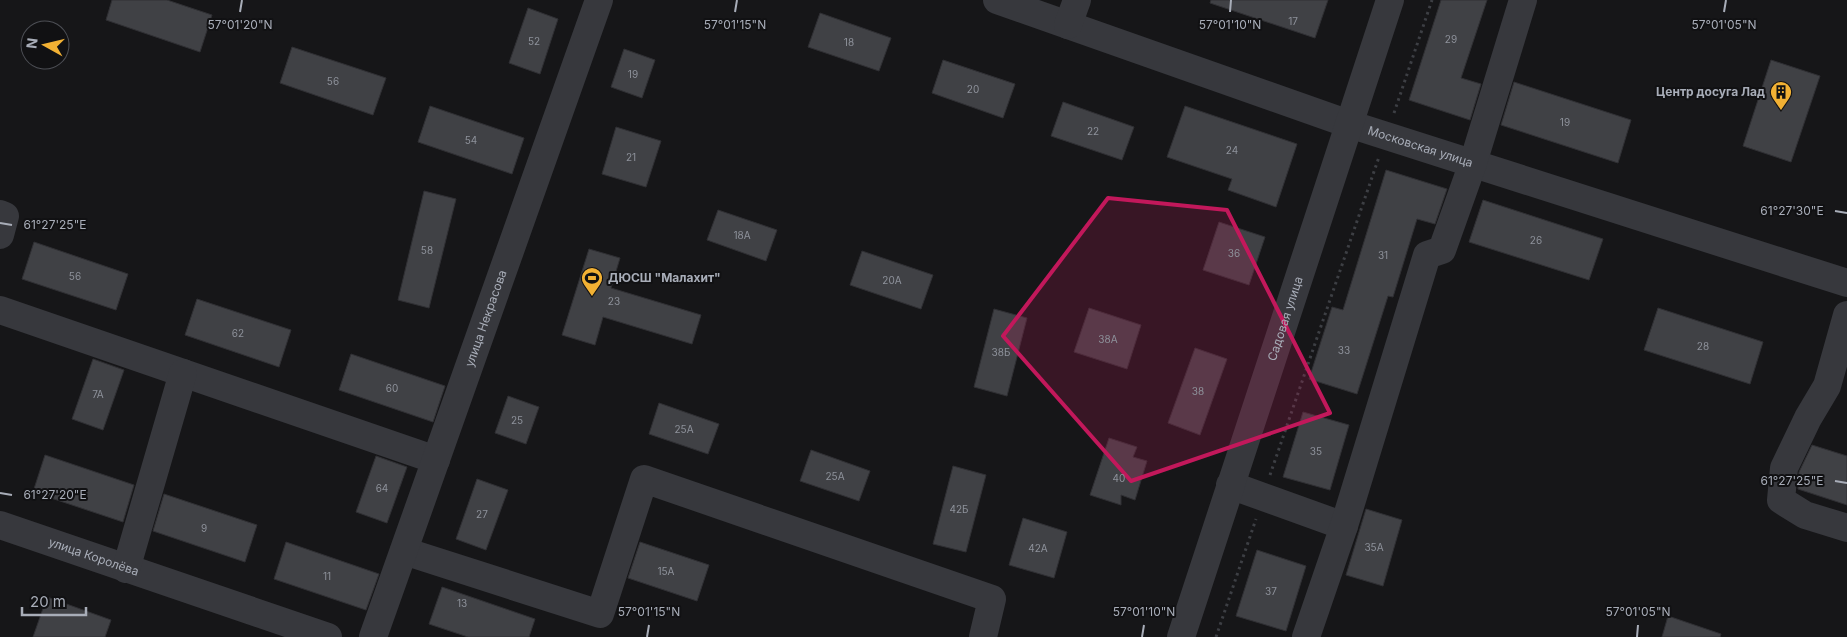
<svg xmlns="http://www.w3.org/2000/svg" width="1847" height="637" viewBox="0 0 1847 637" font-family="Inter,sans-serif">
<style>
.building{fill:#404145;stroke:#303034}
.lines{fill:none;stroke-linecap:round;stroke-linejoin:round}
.path{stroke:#3d3f44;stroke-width:3;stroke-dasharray:2.5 4;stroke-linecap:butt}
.minor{stroke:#37383d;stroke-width:28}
.marked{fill:#c2185b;fill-opacity:0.2;stroke:#c2185b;stroke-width:4;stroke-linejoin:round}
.ticks{fill:none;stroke:#a8adb8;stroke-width:2}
.labels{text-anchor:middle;stroke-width:4;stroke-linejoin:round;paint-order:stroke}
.number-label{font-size:10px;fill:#8e929b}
.poi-label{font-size:12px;font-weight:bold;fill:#a8adb8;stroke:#111113;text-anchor:end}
.street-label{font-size:12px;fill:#a8adb8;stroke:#111113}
.ticks-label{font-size:12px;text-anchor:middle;fill:#a8adb8;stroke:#111113;stroke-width:4;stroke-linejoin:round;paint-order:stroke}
</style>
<rect width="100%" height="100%" fill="#161618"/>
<!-- building -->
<path class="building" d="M112 0H167L212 15 200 52 106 20Z
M1211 0H1328L1315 38 1210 3Z
M1441 0H1487L1461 78 1481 84 1470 120 1409 100Z
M528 8 558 19 540 74 509 63Z
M820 13 891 38 879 71 808 47Z
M292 47 386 78 373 115 280 83Z
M624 49 655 60 642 98 611 87Z
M943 60 1015 84 1003 118 932 93Z
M1771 60 1820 76 1791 162 1743 146Z
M1514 82 1631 120 1618 163 1501 125Z
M1063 102 1134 127 1122 160 1051 136Z
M430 106 524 138 512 174 418 142Z
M1185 106 1297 144 1276 207 1228 190 1232 179 1167 157Z
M616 127 661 141 646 187 602 174Z
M1386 170 1447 189 1435 224 1417 219 1393 297 1388 296 1357 394 1309 379 1332 307 1343 310Z
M424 191 456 199 429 308 398 300Z
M1483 200 1603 239 1589 280 1469 242Z
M718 210 777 230 766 261 707 240Z
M1219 222 1265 237 1249 285 1203 270Z
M34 242 128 274 116 310 22 279Z
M589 249 620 258 611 288 701 315 692 344 603 317 595 345 562 335Z
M862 251 933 275 921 309 850 285Z
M197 299 291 330 279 367 185 335Z
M1089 308 1141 325 1127 369 1074 352Z
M1658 308 1763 342 1750 384 1644 350Z
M994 309 1027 318 1007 396 974 387Z
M1195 348 1227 359 1200 435 1168 423Z
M351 354 445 386 433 422 339 390Z
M93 359 124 370 103 430 72 419Z
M508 396 539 407 526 444 495 433Z
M659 403 719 424 708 454 649 434Z
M1303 412 1349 425 1330 490 1283 477Z
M1109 438 1137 447 1133 457 1147 461 1135 500 1121 495V505L1090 495Z
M1812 445 1847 456V505L1798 489 1799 472Z
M811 450 870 471 859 501 800 481Z
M45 455 134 485 123 522 33 492Z
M376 456 407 467 387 523 356 512Z
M953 466 986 475 966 552 933 544Z
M477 479 508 490 486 550 456 539Z
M164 494 257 525 245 562 153 531Z
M1366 509 1402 520 1383 586 1346 575Z
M1023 518 1067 532 1054 578 1009 565Z
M286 542 379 574 366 610 274 579Z
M640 542 709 565 697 601 628 578Z
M1257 550 1306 566 1286 631 1236 616Z
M442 587 535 619 529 637H468L429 624Z
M47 597 111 620 105 637H33Z
M1668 616 1721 634 1720 637H1662Z"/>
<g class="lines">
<!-- path -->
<path class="path" d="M1394 113 1432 0
M1270 475 1379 157
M1216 637 1256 519"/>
<!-- minor -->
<g class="minor">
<path id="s1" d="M997 0 1349 124 1847 283"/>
<path d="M1068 25 1077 0"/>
<path d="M0 214 5 216 0 235"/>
<path d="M0 310 436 460"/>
<path d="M1847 315 1827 386 1808 418 1784 468 1781 500 1805 515 1847 528"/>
<path d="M1230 485 1344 526"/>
<path id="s2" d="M0 525 328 637"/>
<path d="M404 551 600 614 644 479 992 599 983 637"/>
<path d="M126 569 183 373"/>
<path id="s3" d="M373 637 599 0"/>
<path id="s4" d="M1181 637 1390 0"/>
<path d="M1306 637 1344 526 1427 255 1442 250 1473 163 1523 0"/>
</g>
</g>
<!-- marked area -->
<path class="marked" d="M1108 198 1227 210 1330 413 1131 481 1003 336Z"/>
<!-- ticks -->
<path class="ticks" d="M240 12 242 0M735 12 737 0M1230 12 1231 0M1724 12 1726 0M1835 211 1847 213M0 223 12 225M1835 481 1847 483M0 493 12 495M647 637 649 625M1142 637 1144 625M1637 637 1638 625"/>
<!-- icons -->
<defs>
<g id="building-pin" transform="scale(1.125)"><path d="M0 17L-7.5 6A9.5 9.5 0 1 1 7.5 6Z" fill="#f2b134" stroke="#111113"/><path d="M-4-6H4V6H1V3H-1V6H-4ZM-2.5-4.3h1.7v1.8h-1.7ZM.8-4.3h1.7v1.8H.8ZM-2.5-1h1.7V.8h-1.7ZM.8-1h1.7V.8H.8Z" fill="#111"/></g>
<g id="stadium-pin" transform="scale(1.125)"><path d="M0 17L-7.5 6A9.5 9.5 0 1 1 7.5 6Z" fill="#f2b134" stroke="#111113"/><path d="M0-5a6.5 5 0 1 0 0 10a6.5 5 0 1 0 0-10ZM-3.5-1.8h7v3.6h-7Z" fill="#111"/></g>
</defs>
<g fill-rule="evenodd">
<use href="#building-pin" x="1781" y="92"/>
<use href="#stadium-pin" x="592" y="278"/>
</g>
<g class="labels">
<!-- number labels -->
<g class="number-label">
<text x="1293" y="25">17</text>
<text x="1451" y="43">29</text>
<text x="534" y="45">52</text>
<text x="849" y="46">18</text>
<text x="633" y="78">19</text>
<text x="333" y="85">56</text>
<text x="973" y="93">20</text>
<text x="1565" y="126">19</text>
<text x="1093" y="135">22</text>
<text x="471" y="144">54</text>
<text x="1232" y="154">24</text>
<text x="631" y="161">21</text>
<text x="742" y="239">18А</text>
<text x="1536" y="244">26</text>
<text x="427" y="254">58</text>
<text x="1234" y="257">36</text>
<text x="1383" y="259">31</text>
<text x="75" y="280">56</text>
<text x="892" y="284">20А</text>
<text x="614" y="305">23</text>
<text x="238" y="337">62</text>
<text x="1108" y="343">38А</text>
<text x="1703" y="350">28</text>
<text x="1344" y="354">33</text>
<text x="1001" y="356">38Б</text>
<text x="392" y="392">60</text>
<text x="1198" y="395">38</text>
<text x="98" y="398">7А</text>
<text x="517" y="424">25</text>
<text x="684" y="433">25А</text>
<text x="1316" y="455">35</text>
<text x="835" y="480">25А</text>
<text x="1119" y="482">40</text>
<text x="382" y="492">64</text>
<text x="959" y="513">42Б</text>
<text x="482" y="518">27</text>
<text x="204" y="532">9</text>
<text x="1374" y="551">35А</text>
<text x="1038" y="552">42А</text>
<text x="666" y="575">15А</text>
<text x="327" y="580">11</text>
<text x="1271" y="595">37</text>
<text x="462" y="607">13</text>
</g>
<!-- poi labels -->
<g class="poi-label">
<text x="1765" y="96">Центр досуга Лад</text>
<text x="608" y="282" text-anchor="start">ДЮСШ "Малахит"</text>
</g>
<!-- street labels -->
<g class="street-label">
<text dy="4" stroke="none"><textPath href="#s1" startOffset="448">Московская улица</textPath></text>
<text dy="4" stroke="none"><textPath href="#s3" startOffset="338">улица Некрасова</textPath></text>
<text dy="4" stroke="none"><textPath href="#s4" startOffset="335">Садовая улица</textPath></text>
<text dy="4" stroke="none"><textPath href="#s2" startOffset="99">улица Королёва</textPath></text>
</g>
</g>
<g class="ticks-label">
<text x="240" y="29">57°01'20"N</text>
<text x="735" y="29">57°01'15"N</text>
<text x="1230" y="29">57°01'10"N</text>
<text x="1724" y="29">57°01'05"N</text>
<text x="1792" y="215">61°27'30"E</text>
<text x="55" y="229">61°27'25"E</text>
<text x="1792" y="485">61°27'25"E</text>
<text x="55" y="499">61°27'20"E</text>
<text x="649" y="616">57°01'15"N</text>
<text x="1144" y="616">57°01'10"N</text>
<text x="1638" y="616">57°01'05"N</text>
</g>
<!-- north arrow -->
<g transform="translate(45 45) rotate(278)"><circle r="24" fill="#111113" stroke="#4d4f55"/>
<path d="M0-4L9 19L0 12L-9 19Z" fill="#f2b134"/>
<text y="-8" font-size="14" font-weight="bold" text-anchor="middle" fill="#a8adb8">N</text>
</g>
<!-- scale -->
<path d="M22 607v8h64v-8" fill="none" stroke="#a8adb8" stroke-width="2.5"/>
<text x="30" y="607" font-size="15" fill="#a8adb8" stroke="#111113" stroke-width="4" paint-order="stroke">20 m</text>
</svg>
